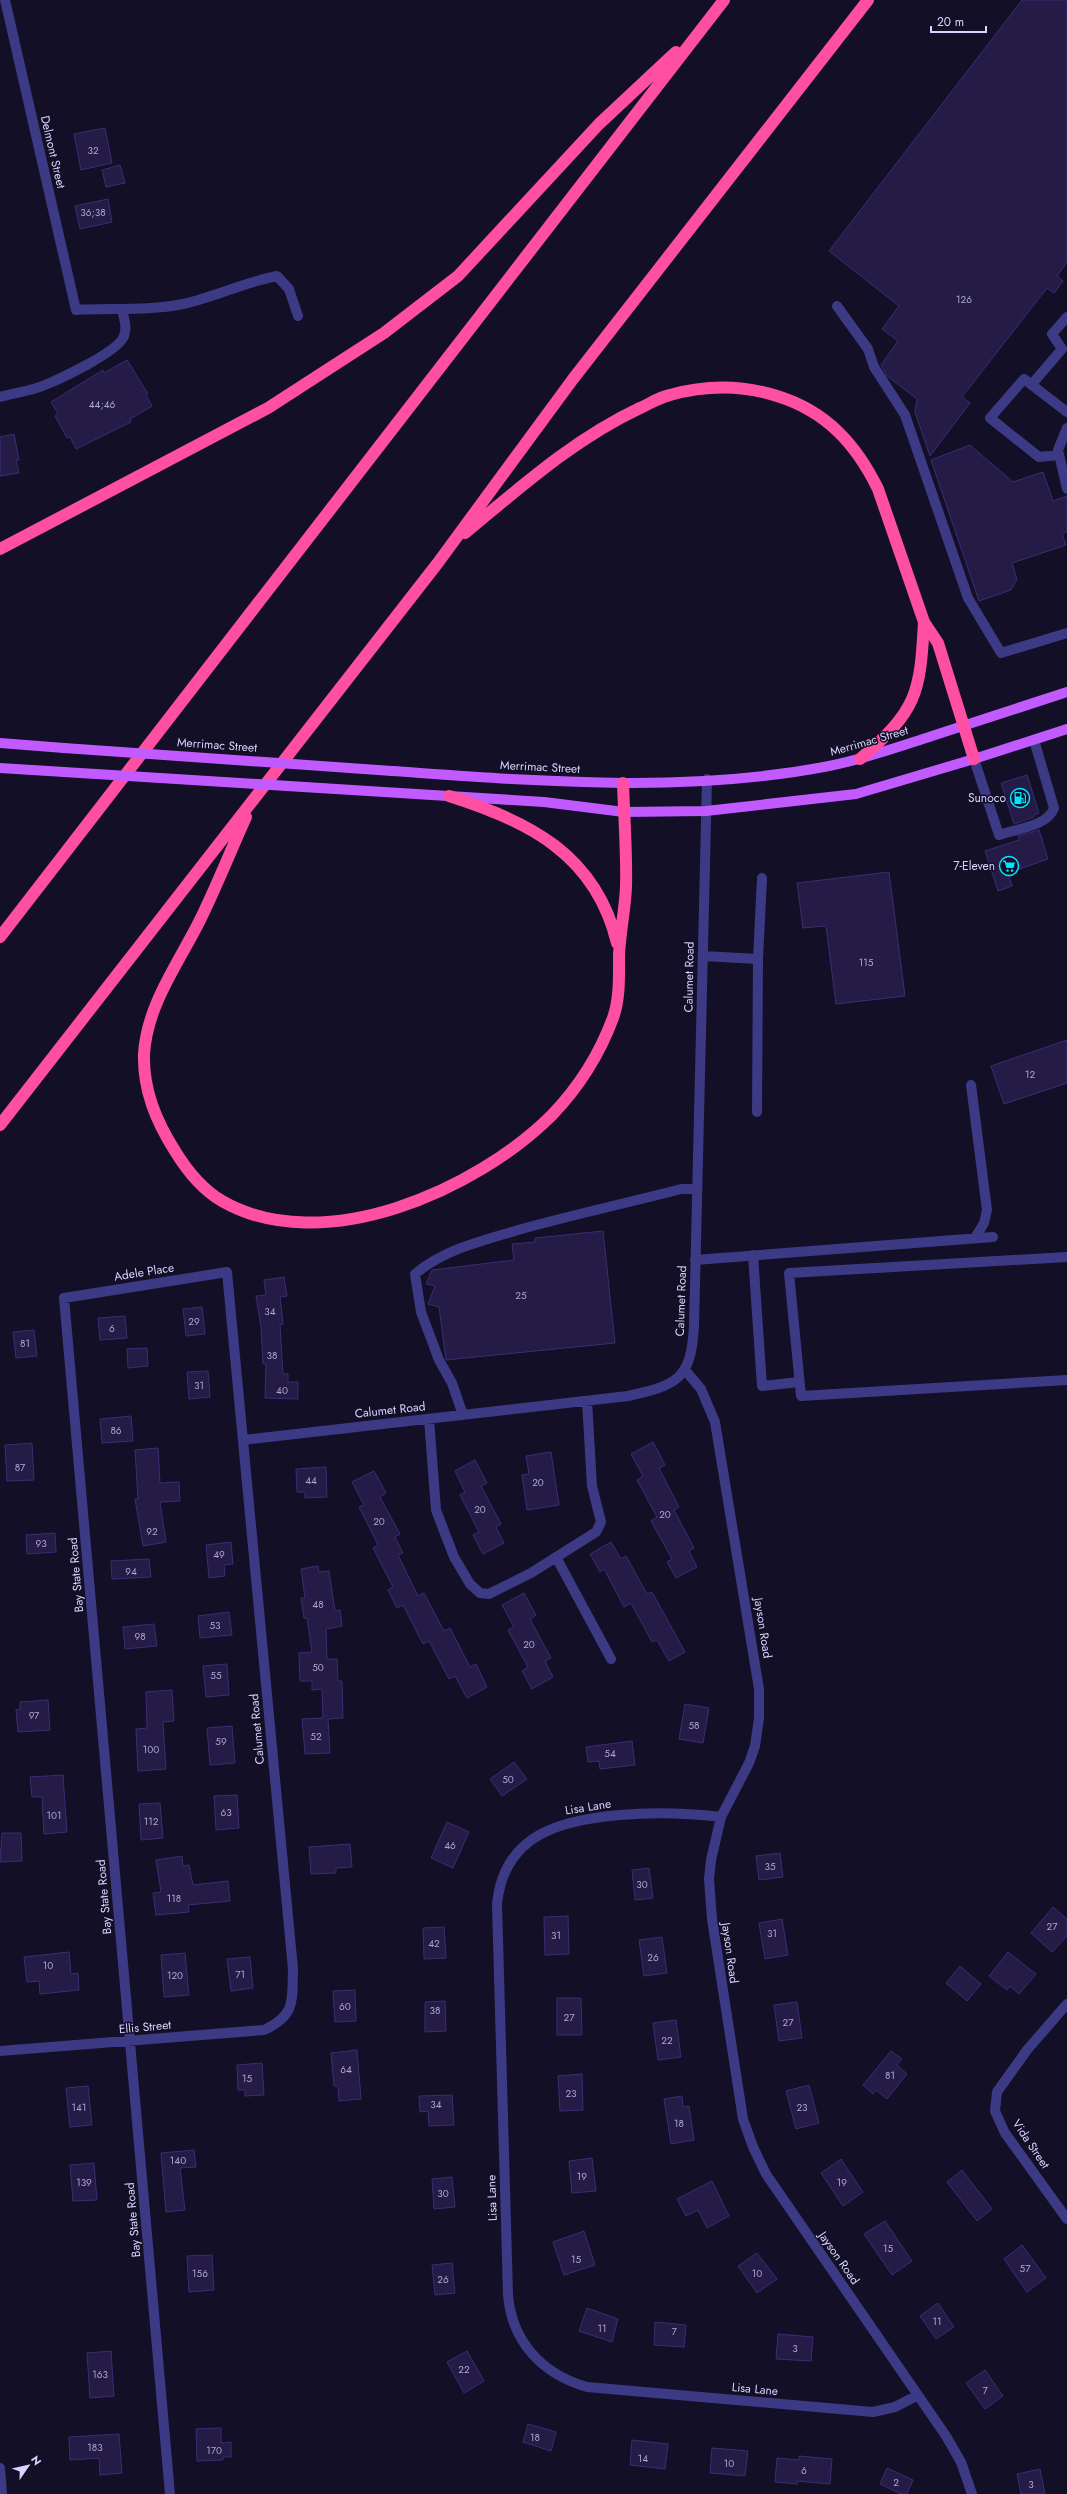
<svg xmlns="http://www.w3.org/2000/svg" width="1067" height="2494" viewBox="0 0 1067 2494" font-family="Jost,sans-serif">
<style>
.building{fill:#241b47;stroke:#3b2d73}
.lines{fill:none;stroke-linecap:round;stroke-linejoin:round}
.minor{stroke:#3d3a85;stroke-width:10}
.major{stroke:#c25bff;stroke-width:10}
.highway{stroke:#ff4fa3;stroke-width:12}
.major-bridge{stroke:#c25bff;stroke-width:10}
.labels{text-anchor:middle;stroke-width:3;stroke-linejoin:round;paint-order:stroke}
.number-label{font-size:10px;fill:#aca6d1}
.street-label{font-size:12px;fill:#d9d4ff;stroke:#130f26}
.poi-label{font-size:12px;fill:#d9d4ff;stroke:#130f26;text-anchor:end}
</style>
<rect width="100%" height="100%" fill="#130f26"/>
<!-- building -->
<path class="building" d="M1022 0H1067V262L1057 276 1063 281 1054 293 1047 288 962 397 970 403 930 456 915 412 917 399 887 376 881 365 898 341 882 329 899 306 829 251Z
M105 128 112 163 81 170 74 134Z
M120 165 125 183 106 187 102 170Z
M108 199 112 222 80 229 75 206Z
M127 360 148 394 146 395 152 406 130 419 131 422 76 449 70 437 67 438 55 416 58 414 51 402 103 370 104 373Z
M14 434 19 460H16L19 473 0 476V437Z
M970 445 1013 482 1043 472 1053 501 1067 496V532L1062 534 1066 545 1012 563 1017 579 1011 590 979 601 931 460Z
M1027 775 1039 813 1034 815V817L1014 824 1001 783Z
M1039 830 1048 859 1008 873 1012 886 998 891 985 851 1019 840 1018 836Z
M889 872 905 996 836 1004 826 926 803 928 797 883Z
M1067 1040V1083L1004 1104 991 1066Z
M603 1231 615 1343 446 1360 439 1307 428 1304 435 1286 426 1284 432 1270 514 1260 512 1244 535 1242V1238Z
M284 1277 287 1296 280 1297 283 1324 280 1325 283 1374H288V1382H298V1399L265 1398 266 1364H263L261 1327 256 1296 266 1295 264 1280Z
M202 1307 205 1334 186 1336 183 1309Z
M125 1316 127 1338 100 1340 98 1318Z
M34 1330 37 1356 16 1358 13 1332Z
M147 1348 148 1366 128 1368 127 1349Z
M208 1371 210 1397 189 1399 187 1372Z
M131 1416 133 1441 102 1443 100 1419Z
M653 1442 665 1465 659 1468 679 1507 674 1510 694 1548 689 1551 697 1567 676 1578 667 1562 672 1559 651 1521 657 1517 637 1480 643 1476 631 1454Z
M32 1443 34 1480 7 1481 5 1445Z
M158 1448 160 1483 179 1482 180 1501 160 1502 166 1542 143 1546 135 1499H138L135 1450Z
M551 1452 559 1505 527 1510 522 1475 529 1474 526 1456Z
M475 1460 487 1483 481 1486 501 1524 496 1527 504 1543 483 1554 473 1535 479 1532 460 1495 465 1492 455 1471Z
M326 1467 327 1497 305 1498V1492H297L296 1469Z
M374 1471 386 1493 380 1497 400 1534 395 1537 403 1553 398 1555 418 1596 424 1593 444 1631 450 1628 470 1667 476 1664 487 1687 467 1698 455 1676 449 1679 429 1641 423 1644 403 1605 397 1608 388 1590 393 1587 373 1548 378 1545 359 1507 364 1505 352 1482Z
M55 1533 56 1552 27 1554 26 1535Z
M231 1542 233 1564 224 1565 225 1576 209 1578 206 1545Z
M611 1542 621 1559 626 1556 647 1594 652 1592 685 1652 669 1661 657 1640 652 1642 631 1603 624 1607 604 1569 600 1572 590 1554Z
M149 1559 151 1577 112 1579 111 1561Z
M318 1566 319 1572 329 1571 335 1611 340 1610 342 1626 326 1629 327 1659H337L338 1681H342L343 1718 328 1719 330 1753 305 1754 302 1719 323 1718 322 1689 312 1690V1681H300L299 1653 312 1652 307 1618H304L301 1598H305L301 1569Z
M524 1593 536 1615 530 1619 551 1658 545 1661 553 1677 532 1689 522 1671 528 1667 508 1630 514 1627 502 1605Z
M229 1612 232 1635 200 1638 198 1616Z
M154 1624 157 1646 125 1649 123 1627Z
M227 1664 229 1695 206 1697 203 1666Z
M172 1690 174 1721 163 1722 166 1769 138 1771 136 1729 147 1728 146 1692Z
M48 1700 50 1730 18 1732 16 1710 20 1709V1702Z
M685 1704 709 1708 703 1743 679 1739Z
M232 1726 235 1763 210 1765 207 1728Z
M632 1741 635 1765 600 1769 599 1761 588 1762 586 1747Z
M514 1762 527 1779 502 1796 490 1779Z
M63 1775 67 1832 44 1834 42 1797H32L30 1777Z
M237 1795 239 1828 216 1830 214 1796Z
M160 1803 163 1838 141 1840 139 1804Z
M447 1822 469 1832 453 1868 431 1858Z
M2 1833H21L22 1861 0 1862Z
M350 1844 352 1867 336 1868V1873L311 1874 309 1847Z
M780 1853 783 1877 759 1880 756 1856Z
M182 1856 183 1866 189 1865 193 1885 228 1881 230 1901 188 1905 189 1912 156 1915 153 1893 161 1892 156 1860Z
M649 1868 653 1898 635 1900 632 1870Z
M1053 1907 1067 1919V1936L1052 1952 1031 1933Z
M568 1916 569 1954 545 1955 544 1917Z
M782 1919 788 1955 765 1959 759 1923Z
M444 1927 446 1958 424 1959 423 1928Z
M662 1937 667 1973 644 1976 639 1940Z
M69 1952 71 1974 78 1973 79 1990 40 1994 39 1981 27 1982 24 1957Z
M1008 1952 1036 1974 1019 1994 1010 1986 1007 1990 989 1976Z
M185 1953 189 1995 164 1997 161 1955Z
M250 1957 253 1988 231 1991 227 1959Z
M960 1966 981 1984 967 2001 946 1983Z
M355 1990 356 2021 335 2022 333 1991Z
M557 1998H581L582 2035H557Z
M445 2001 446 2031 425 2032V2002Z
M797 2002 802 2038 779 2041 774 2005Z
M676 2020 681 2057 658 2060 653 2023Z
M357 2050 361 2099 339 2101 338 2086H334L331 2053Z
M891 2051 902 2059 897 2065 907 2074 887 2099 876 2090 873 2094 863 2085Z
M262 2063 264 2095 245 2096V2090H238L237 2065Z
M582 2074 583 2110 560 2111 558 2076Z
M809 2085 819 2123 796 2129 786 2091Z
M88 2086 92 2125 70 2127 66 2088Z
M452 2095 454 2125 429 2126 428 2111 420 2112 419 2096Z
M682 2096 683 2107 689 2106 694 2140 671 2144 664 2099Z
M194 2150 196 2167 180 2168 185 2210 166 2212 161 2153Z
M592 2158 596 2191 572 2193 569 2161Z
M841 2159 863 2192 843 2206 821 2173Z
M94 2163 97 2200 73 2201 70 2165Z
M962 2170 992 2209 977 2221 947 2182Z
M452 2177 455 2207 434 2209 432 2179Z
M712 2181 729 2216 707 2228 698 2210 686 2216 677 2199Z
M885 2221 912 2261 892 2275 864 2234Z
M584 2231 595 2265 564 2275 553 2242Z
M1022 2245 1046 2278 1027 2292 1004 2259Z
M757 2253 777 2279 757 2293 738 2266Z
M212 2255 214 2290 189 2292 187 2256Z
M452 2263 455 2293 435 2295 432 2265Z
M938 2303 954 2327 936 2339 920 2316Z
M587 2308 618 2319 612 2342 579 2331Z
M655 2322 686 2325 684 2347 654 2345Z
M778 2334 813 2337 811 2361 776 2359Z
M111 2351 114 2396 90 2398 87 2353Z
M467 2351 484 2381 464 2393 447 2362Z
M985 2370 1003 2396 985 2409 966 2383Z
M528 2424 556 2432 551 2451 523 2442Z
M221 2428V2443L231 2442V2457H223V2460L197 2461 196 2429Z
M119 2434 122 2473 100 2475 99 2458 70 2460 69 2437Z
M632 2440 668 2444 665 2469 630 2465Z
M712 2448 748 2451 745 2476 710 2473Z
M799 2456 832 2459 830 2484 797 2481V2484L775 2482 777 2458 799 2460Z
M887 2468 913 2480 907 2494H901L880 2484Z
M1040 2469 1045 2494H1021L1017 2474Z"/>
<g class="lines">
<!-- minor -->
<path class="minor" d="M5 0 76 310C112 308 148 311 183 304 215 297 245 282 277 276L289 289 298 316
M837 306 868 349 874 367 905 415 968 598 1001 653 1067 633
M1032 384 1062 349 1052 334 1067 317
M0 397C14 393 31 391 45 385 62 378 115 353 123 338 128 329 124 319 122 309
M1067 428 1058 450 1067 489
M1059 455 1039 457 990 418 1024 379 1067 412
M974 759 999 835C1016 829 1048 826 1054 808L1034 740
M703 956 758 959 762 878
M971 1085 987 1210 984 1223 975 1238
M757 1112 758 959
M753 1255 762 1386 799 1382
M1067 1257 789 1273 801 1396 1067 1380
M695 1260 993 1237
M685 1370 701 1389 715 1422 759 1689V1718L755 1746 749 1763 721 1817 711 1860 709 1879 712 1919 743 2119 753 2147 766 2174 946 2436 961 2462 972 2494
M463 1415 452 1383 439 1360 421 1312 415 1274C445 1249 482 1241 518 1230 572 1215 627 1203 681 1189H697
M429 1419 436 1510 454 1557 470 1584 480 1593 489 1594 531 1573 596 1532 601 1522 592 1486 587 1401
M243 1440 628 1396C677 1385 691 1380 694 1326L707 779
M556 1557 611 1659
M721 1817C687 1813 655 1812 620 1815 561 1820 504 1834 497 1904L508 2295C512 2342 542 2374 587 2387L873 2412 895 2407 918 2395
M1067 2004 1027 2050 997 2092 995 2111 1005 2133 1067 2219
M0 2051 264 2030C296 2015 292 2001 293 1969L227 1272 64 1298 170 2494
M0 2468 2 2494"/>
<!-- major -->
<path class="major" d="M0 743 64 748
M0 768 64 772
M392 771C537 781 685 794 829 766 865 759 898 747 932 736 977 721 1022 707 1067 692
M384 792 544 802 624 812 706 811 856 794 974 759 1067 729"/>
<!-- highway -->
<path class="highway" d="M465 533C521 487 574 439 640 408 649 404 660 397 670 395 706 385 742 385 777 396 826 411 856 444 878 489L924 622 938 643 974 759
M0 549 268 408 384 333 458 276 599 124 676 52
M860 759C917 710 920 695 924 622
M449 796C529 821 596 855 617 943
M246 817C230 852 216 888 199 922 178 964 147 1005 144 1054 143 1090 156 1121 175 1151 186 1169 203 1190 222 1201 323 1259 477 1190 552 1115 578 1088 600 1053 613 1018 620 998 619 977 619 955 620 932 625 910 626 887 627 853 624 817 623 783
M0 937 724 0
M0 1125 437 564 573 379 868 0"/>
<!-- major-bridge -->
<path class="major-bridge" d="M64 748 392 771
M64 772 384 792"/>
</g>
<!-- icons -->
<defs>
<g id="fuel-ring" transform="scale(1)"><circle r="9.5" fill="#130f26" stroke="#00e5ff" stroke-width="1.5"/><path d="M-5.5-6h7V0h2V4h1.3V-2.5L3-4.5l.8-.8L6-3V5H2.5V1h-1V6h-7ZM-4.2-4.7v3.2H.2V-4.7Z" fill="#00e5ff"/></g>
<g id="supermarket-ring" transform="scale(1)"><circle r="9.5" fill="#130f26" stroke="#00e5ff" stroke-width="1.5"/><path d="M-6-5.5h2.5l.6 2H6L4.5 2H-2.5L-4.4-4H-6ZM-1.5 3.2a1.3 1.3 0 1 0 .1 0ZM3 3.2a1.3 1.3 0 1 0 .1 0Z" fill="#00e5ff"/></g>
</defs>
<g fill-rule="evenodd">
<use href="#fuel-ring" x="1020" y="798"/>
<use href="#supermarket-ring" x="1009" y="866"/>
</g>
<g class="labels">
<!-- number labels -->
<g class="number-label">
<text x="93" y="154">32</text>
<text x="93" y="216">36;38</text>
<text x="964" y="303">126</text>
<text x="102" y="408">44;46</text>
<text x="866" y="966">115</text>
<text x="1030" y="1078">12</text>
<text x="521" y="1299">25</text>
<text x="270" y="1315">34</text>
<text x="194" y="1325">29</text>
<text x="112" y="1332">6</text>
<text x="25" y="1347">81</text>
<text x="272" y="1359">38</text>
<text x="199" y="1389">31</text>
<text x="282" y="1394">40</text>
<text x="116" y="1434">86</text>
<text x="20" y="1471">87</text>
<text x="311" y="1484">44</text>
<text x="538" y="1486">20</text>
<text x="480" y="1513">20</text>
<text x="665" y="1518">20</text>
<text x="379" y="1525">20</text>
<text x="152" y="1535">92</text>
<text x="41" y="1547">93</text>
<text x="219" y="1558">49</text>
<text x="131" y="1575">94</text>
<text x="318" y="1608">48</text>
<text x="215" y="1629">53</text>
<text x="140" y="1640">98</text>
<text x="529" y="1648">20</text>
<text x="318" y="1671">50</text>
<text x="216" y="1679">55</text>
<text x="34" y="1719">97</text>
<text x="694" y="1729">58</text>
<text x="316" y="1740">52</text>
<text x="221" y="1745">59</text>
<text x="151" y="1753">100</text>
<text x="610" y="1757">54</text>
<text x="508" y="1783">50</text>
<text x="226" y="1816">63</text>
<text x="54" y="1819">101</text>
<text x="151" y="1825">112</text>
<text x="450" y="1849">46</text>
<text x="770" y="1870">35</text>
<text x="642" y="1888">30</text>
<text x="174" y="1902">118</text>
<text x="1052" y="1930">27</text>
<text x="772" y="1937">31</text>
<text x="556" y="1939">31</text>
<text x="434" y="1947">42</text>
<text x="653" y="1961">26</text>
<text x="48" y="1969">10</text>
<text x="240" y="1978">71</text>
<text x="175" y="1979">120</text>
<text x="345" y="2010">60</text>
<text x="435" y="2014">38</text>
<text x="569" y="2021">27</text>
<text x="788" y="2026">27</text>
<text x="667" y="2044">22</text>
<text x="346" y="2073">64</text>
<text x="890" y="2079">81</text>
<text x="247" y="2082">15</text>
<text x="571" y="2097">23</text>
<text x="436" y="2108">34</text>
<text x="79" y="2111">141</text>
<text x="802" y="2111">23</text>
<text x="679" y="2127">18</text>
<text x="178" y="2164">140</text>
<text x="582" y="2180">19</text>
<text x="84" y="2186">139</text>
<text x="842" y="2186">19</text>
<text x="443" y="2197">30</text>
<text x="888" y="2252">15</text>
<text x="576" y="2263">15</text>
<text x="1025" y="2272">57</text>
<text x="200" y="2277">156</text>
<text x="757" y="2277">10</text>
<text x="443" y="2283">26</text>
<text x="937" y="2325">11</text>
<text x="602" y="2332">11</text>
<text x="674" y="2335">7</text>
<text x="795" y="2352">3</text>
<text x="464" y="2373">22</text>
<text x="100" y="2378">163</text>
<text x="985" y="2394">7</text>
<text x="535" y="2441">18</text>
<text x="95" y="2451">183</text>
<text x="214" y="2454">170</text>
<text x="643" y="2462">14</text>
<text x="729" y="2467">10</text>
<text x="804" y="2474">6</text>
<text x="896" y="2486">2</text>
<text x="1031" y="2488">3</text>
</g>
<!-- street labels -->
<g class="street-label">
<text transform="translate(53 152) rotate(77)" y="4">Delmont Street</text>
<text transform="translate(869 741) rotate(-16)" y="4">Merrimac Street</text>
<text transform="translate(217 745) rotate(4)" y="4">Merrimac Street</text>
<text transform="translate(540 767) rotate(3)" y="4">Merrimac Street</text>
<text transform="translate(689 977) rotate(-89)" y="4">Calumet Road</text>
<text transform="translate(144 1272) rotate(-9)" y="4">Adele Place</text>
<text transform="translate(681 1301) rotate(-88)" y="4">Calumet Road</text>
<text transform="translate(390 1410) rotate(-6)" y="4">Calumet Road</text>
<text transform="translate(76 1575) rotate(-95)" y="4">Bay State Road</text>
<text transform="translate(763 1628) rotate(81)" y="4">Jayson Road</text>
<text transform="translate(257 1729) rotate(-95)" y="4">Calumet Road</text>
<text transform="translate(588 1807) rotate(-9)" y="4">Lisa Lane</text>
<text transform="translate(104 1897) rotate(-95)" y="4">Bay State Road</text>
<text transform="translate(730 1953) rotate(82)" y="4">Jayson Road</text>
<text transform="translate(145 2027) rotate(-5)" y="4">Ellis Street</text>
<text transform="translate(1031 2144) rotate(56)" y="4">Vida Street</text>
<text transform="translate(492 2198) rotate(-92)" y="4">Lisa Lane</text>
<text transform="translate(133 2220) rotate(-95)" y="4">Bay State Road</text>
<text transform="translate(839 2258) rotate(55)" y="4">Jayson Road</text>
<text transform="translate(755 2389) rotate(5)" y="4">Lisa Lane</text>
</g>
<!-- poi labels -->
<g class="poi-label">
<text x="1006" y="802">Sunoco</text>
<text x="995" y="870">7-Eleven</text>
</g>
</g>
<!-- north arrow -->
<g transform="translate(28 2466) rotate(56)" stroke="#130f26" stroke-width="3" paint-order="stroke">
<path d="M0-3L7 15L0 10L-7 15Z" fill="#d9d4ff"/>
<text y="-6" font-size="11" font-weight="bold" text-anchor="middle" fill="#d9d4ff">N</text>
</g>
<!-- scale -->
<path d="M931 26v6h55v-6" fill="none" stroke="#d9d4ff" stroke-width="2"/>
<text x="937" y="26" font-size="12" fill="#d9d4ff" stroke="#130f26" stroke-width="3" paint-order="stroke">20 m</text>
</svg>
